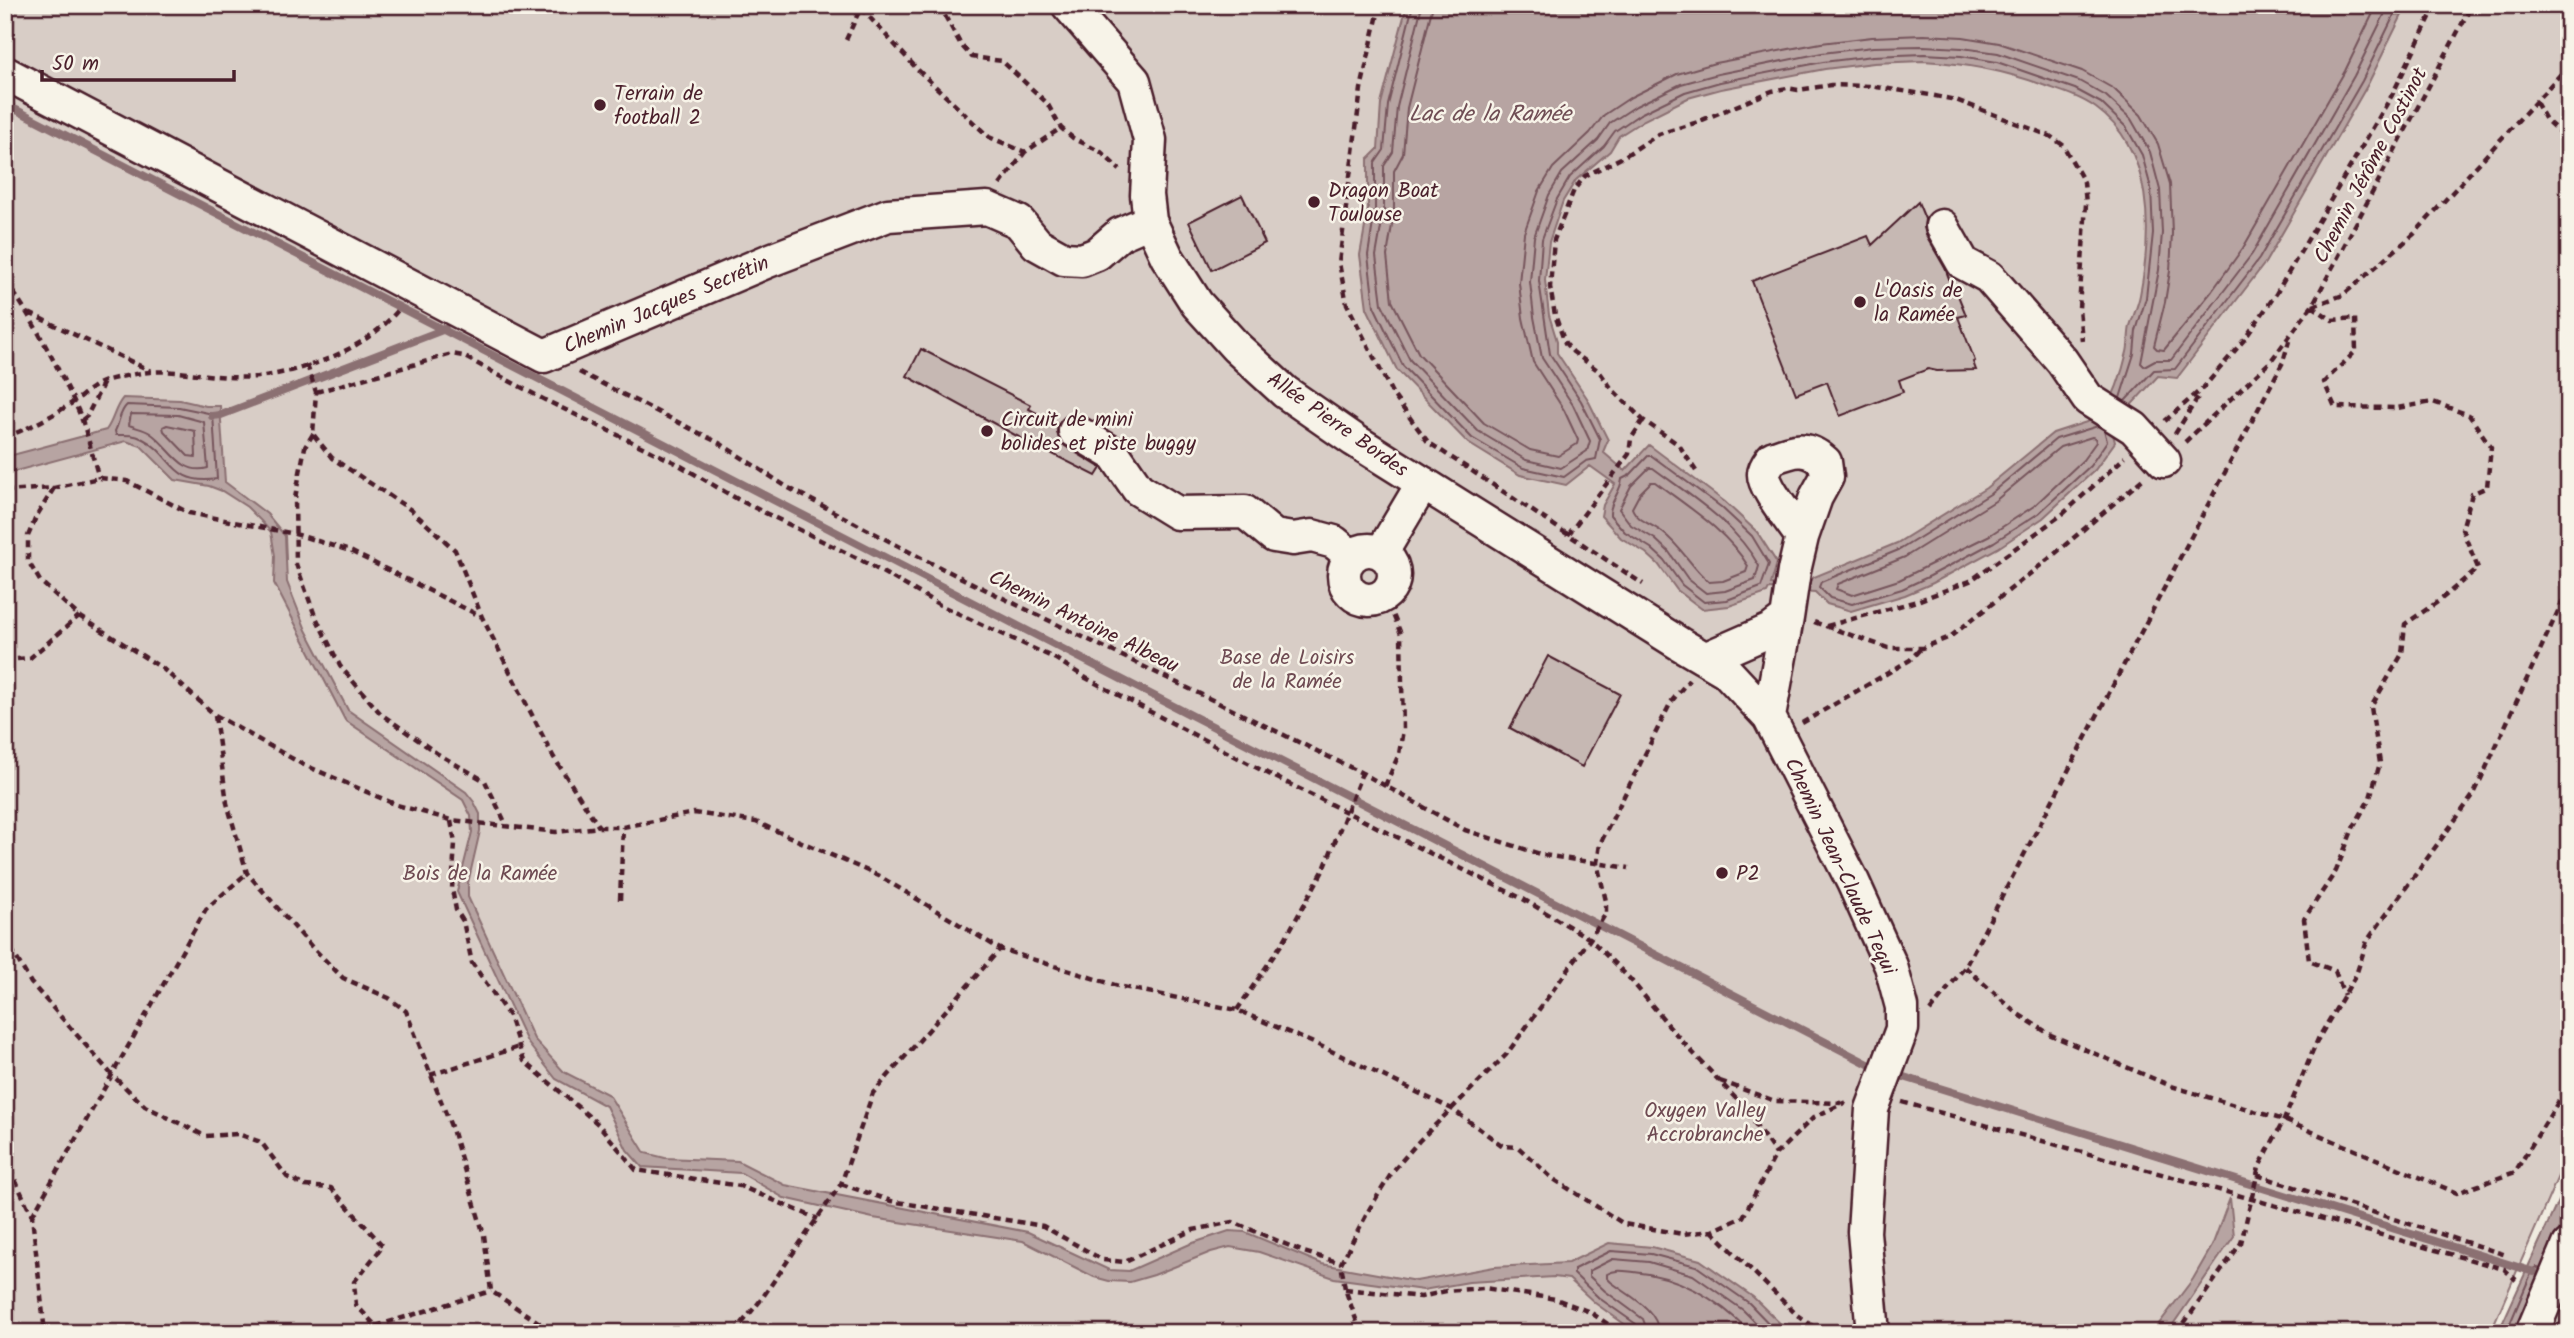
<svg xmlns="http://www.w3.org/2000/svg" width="2574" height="1338" viewBox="0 0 2574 1338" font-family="Kalam,sans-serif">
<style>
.green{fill:#d8cdc6;stroke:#917678;stroke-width:2}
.water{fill:#b7a4a2;stroke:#8b6f72;stroke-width:2;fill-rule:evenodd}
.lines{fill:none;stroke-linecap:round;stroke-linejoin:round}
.shore{stroke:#76545b;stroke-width:2}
.stream{stroke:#8b6f72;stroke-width:8}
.building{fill:#c6b8b3;stroke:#4a1f2b;stroke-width:2}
.minor-casing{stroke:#4a1f2b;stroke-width:37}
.path{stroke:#4a1f2b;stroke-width:4.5;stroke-dasharray:7 5;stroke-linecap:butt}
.minor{stroke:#f7f3e8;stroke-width:32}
.poi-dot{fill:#4a1f2b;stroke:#f7f3e8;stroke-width:2.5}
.labels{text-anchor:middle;stroke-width:5;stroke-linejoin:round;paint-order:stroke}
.poi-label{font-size:21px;fill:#4a1f2b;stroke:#f7f3e8;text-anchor:start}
.street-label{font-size:21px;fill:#4a1f2b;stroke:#f7f3e8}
.park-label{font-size:21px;fill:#6e4a52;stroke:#f7f3e8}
.water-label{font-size:23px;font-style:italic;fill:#704e55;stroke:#f7f3e8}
</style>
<rect width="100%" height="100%" fill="#f0ebe0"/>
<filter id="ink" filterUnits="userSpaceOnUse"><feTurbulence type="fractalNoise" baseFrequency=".0143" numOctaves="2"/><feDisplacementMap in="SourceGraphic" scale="14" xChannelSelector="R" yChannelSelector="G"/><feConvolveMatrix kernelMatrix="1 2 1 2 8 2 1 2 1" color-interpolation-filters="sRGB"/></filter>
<g filter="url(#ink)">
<!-- green -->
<path class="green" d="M5 5H2569V1151L2490 1333H5Z"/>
<!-- water -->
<path class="water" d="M1407 5H2407L2368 84 2265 263 2177 378 2158 376 2111 427 2115 442 2095 470 2043 518 1998 548 1933 583 1905 595 1851 611 1827 604 1815 592 1769 589 1767 593 1729 606 1702 609 1677 590 1658 564 1646 553 1621 538 1601 516 1603 505 1615 484 1590 466 1566 485 1520 475 1468 443 1397 370 1367 308 1360 255 1368 210V159L1378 149 1381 104ZM1923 61C1967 64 2002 70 2043 85 2061 91 2081 97 2096 108 2154 150 2152 233 2140 295 2138 306 2133 316 2130 326 2128 335 2129 344 2127 352 2122 374 2113 398 2102 417L2053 433 1986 488 1897 543 1814 577 1803 587 1771 584 1777 563 1757 532 1725 502 1649 445 1625 471 1603 452 1608 440 1587 398 1557 353V341L1549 315 1545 280 1549 242 1563 201 1576 180 1610 151 1619 136 1644 120 1688 98 1721 89 1825 69 1874 63Z
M123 398 180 400 206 406H220L225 482 267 514 285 536 287 582 306 630 348 710 466 792 474 802 480 814V831L468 883V897L534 1039 564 1072 609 1095 645 1153 665 1158 738 1161 785 1185 1028 1232 1109 1270 1129 1271 1190 1244 1229 1231 1245 1232 1322 1264 1416 1281 1494 1267 1568 1263 1609 1243 1652 1247 1700 1260 1753 1297 1790 1333H1637L1595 1303 1569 1279 1554 1277 1469 1282 1423 1290 1334 1278 1259 1252 1230 1247 1211 1252 1154 1275 1130 1282 1109 1281 1094 1277 1023 1241 873 1218 784 1198 741 1173 642 1167 627 1150 606 1106 556 1079 527 1042 457 892 472 832 471 816 463 800 345 720 274 583 275 556 271 532 260 520 247 507 222 491 209 486 175 480 141 446 126 441 5 474V457L106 430C114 420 114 408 123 398Z
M2569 1177V1220L2523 1333H2498Z
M2230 1198 2234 1236 2167 1333H2152L2193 1279 2212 1246Z"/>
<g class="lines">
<!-- shore -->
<path class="shore" d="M1413 5 1388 105 1384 150 1375 163V210L1368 255 1374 306 1403 366 1472 438 1523 468 1564 477 1586 461 1596 459 1600 439 1581 401 1550 354 1539 281 1542 239 1557 199 1570 177 1604 146 1615 131 1640 114 1685 92 1720 82 1823 62 1873 56 1924 54 1961 56 1997 62 2075 89 2101 103 2126 127 2142 155 2151 188 2153 233 2146 298 2136 331 2134 354 2120 398
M1422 5 1397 107 1393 152 1384 166V210L1376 256 1382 304 1410 360 1478 431 1526 460 1561 468 1587 451 1590 441 1573 405 1542 358 1534 317 1530 282 1534 237 1549 195 1562 173 1598 140 1610 123 1636 106 1681 84 1718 74 1822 53 1873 47 1923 46 1962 48 1998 53 2079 81 2106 96 2131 119 2150 152 2160 190 2162 233 2159 270 2141 363 2144 366 2155 360H2171L2252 254 2354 76 2389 5
M1433 5 1407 108 1403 154 1394 171V213L1387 256 1392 301 1419 354 1484 423 1530 450 1558 456 1577 444 1578 440 1564 410 1533 362 1523 318 1519 283 1524 233 1539 191 1553 168 1590 133 1604 115 1631 97 1677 74 1715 63 1821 43 1872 37 1924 35 1963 37 1999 43 2082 71 2114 89 2141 115 2158 144 2170 184 2172 233 2170 271 2165 302 2154 346 2157 349 2164 350 2212 291 2243 248 2345 71 2377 5
M2125 401 2154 370 2175 369 2259 259 2362 81 2399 5
M127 405 179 407 213 414 217 479C170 486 173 454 143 439 133 434 125 435 116 435L115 431C120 422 119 412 127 405Z
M131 414 178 415 204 422 208 468C180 476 170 446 150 433 144 429 136 428 129 425Z
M167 425 195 431 196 457 188 456 164 431 163 427Z
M2098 426 2056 439 1990 494 1901 549 1821 582 1819 587 1830 598 1852 604 1902 589 1930 576 1994 542 2039 513 2090 466 2107 441 2104 430
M2092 437 2095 438 2096 442 2083 460 2034 506 1990 535 1899 580 1852 595 1836 589 1838 584 1905 557 1995 501 2060 447Z
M1648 456H1652L1721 507 1752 536 1769 564 1761 587 1727 600 1704 602 1682 585 1664 560 1651 548 1625 532 1610 515C1609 502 1621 492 1622 479L1630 475Z
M1649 468H1653C1692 497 1735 523 1759 566L1755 580 1725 591 1706 593 1688 579 1669 552 1655 539 1631 525 1619 509 1631 486Z
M1651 482H1655C1688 507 1726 530 1748 566L1746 572 1723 581 1709 582C1691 567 1681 546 1662 532 1652 524 1637 521 1632 508L1640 493Z
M1639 1333 1636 1324 1599 1298 1574 1274V1269L1611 1251 1651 1254 1696 1266 1749 1303 1778 1333
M1648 1333 1643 1319 1605 1291 1589 1276V1271L1613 1259 1649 1262 1693 1275 1743 1310 1766 1333
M1659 1333C1657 1308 1629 1296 1611 1282L1607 1278V1274C1616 1269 1624 1271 1634 1272 1681 1276 1719 1300 1751 1333
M2506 1333 2533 1269 2537 1267 2540 1270"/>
<!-- stream -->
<path class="stream" d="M5 104 1878 1069
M212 416 221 415 445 329
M1891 1073 2534 1272"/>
</g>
<!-- building -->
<path class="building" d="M1242 195 1265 243 1212 270 1189 222Z
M1918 202 1925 219 1924 227 1926 235 1945 268 1953 289 1955 288 1966 315 1958 317 1975 361 1973 362 1976 370 1937 371 1928 369 1899 380 1903 392 1840 416 1827 382 1796 394 1752 281 1868 236 1872 245Z
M921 349 1031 405 1029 409 1058 424 1057 432 1059 439 1065 446 1101 468 1096 476 1015 435 907 376Z
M1548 656 1620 694 1582 767 1510 728Z"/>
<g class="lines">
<!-- minor casing -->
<g class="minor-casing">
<path id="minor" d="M1068 5 1134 81 1150 140 1147 195 1150 221 1167 257 1197 304 1236 347 1285 392 1354 440 1680 644 1726 671 1769 717 1853 882 1891 966 1902 1007V1029L1872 1109 1864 1232 1873 1333
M5 73 544 356 768 261 888 215 987 208 1019 222 1037 244 1064 259 1082 260 1097 254 1120 234 1150 221
M1942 226 1963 263 1989 277 2062 361 2088 399 2134 428 2164 461
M1075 431 1114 454 1138 489 1177 513 1245 512 1274 536 1293 539 1312 536 1334 542 1351 556
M1344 575a25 25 0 1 1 50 0a25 25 0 1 1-50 0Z
M1382 552 1423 483
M1707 658 1771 630 1787 618 1794 571 1802 537 1816 497 1827 477 1825 462C1806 445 1794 450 1772 458 1769 462 1764 469 1764 474 1762 486 1794 524 1802 537
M1769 717 1787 618
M2532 1333 2569 1245"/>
</g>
<!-- path -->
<path class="path" d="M939 5 961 45 972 57 1002 61 1047 103 1061 128 1073 138 1101 152 1120 170
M1380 5 1361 89 1339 263 1347 304 1393 395 1428 442 1643 584
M861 8 919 71 989 137 1025 152 1061 128
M846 40 862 5
M2536 102 2546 120 2569 141
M1000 185 1025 152
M5 283C20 293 75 399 82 420 89 439 93 459 99 478
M2312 306 2332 320 2355 318 2356 351 2324 382 2335 407 2397 408 2433 402 2469 415 2491 447 2487 487 2472 494 2462 529 2478 568 2439 601 2405 624 2402 654 2371 707 2380 763 2370 798 2353 828 2336 871 2304 919 2309 961 2335 971 2344 995
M2313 306 2343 295 2414 234 2569 65
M29 313 151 371
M307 365 316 392 313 434 332 458 411 510 455 550 482 617 553 756 599 827
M579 372 721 444 787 487 925 560 1362 773 1465 830 1543 855 1629 868
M316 392 452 354 463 356 545 400 674 462 739 500 861 560 940 605 1056 659 1086 678 1267 773 1523 899 1590 939 1630 979 1681 1040 1742 1105 1776 1154
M82 420 87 416 104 382
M2165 421 2204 387 2244 340 2276 294 2392 95 2436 5
M313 434 305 447 295 498 296 564 314 613 340 666 381 714 438 754 485 781 507 826
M2175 434 2200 394
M5 437C28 429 52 416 72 403 84 395 93 384 108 380 121 377 136 373 150 372 183 369 222 380 257 377 307 371 367 349 399 309
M2185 442 2270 362 2312 306 2472 5
M1696 471 1679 445 1643 420 1612 389 1599 371 1573 352 1565 343 1555 315 1550 287 1554 240 1574 190 1585 176 1623 157 1659 134 1695 123 1772 91 1787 88 1798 90 1831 85 1869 86 1930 95 1956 100 2050 136 2063 145 2084 182 2086 204 2079 308 2082 341
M54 488 36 517 28 536V561L40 581 79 616 162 668 215 715 302 764 397 805 451 820 556 832 599 827H623L694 813 756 822 879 876 1000 949 1118 986 1237 1010 1325 1048 1452 1109 1503 1146 1518 1147 1552 1178 1624 1224 1683 1234 1712 1231 1743 1217 1776 1154 1814 1117 1846 1102
M5 491 54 488 99 478 127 481 189 513 295 534 350 551 482 617
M1568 535 1629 454 1631 439 1643 420
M1814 622 1888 648H1922L1950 637 2051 557 2144 478
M1827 626 1917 601 1970 581 2064 513 2125 457
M5 660 30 658 79 616
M215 716 227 803 247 873 311 946 343 978 389 998 406 1011 452 1129 484 1235 491 1291 555 1333
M1802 723 1910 660 1921 648
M1385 786 1399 754 1403 730 1401 634 1385 595
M451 821 455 843 452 889 456 910 463 921 472 963 509 1016 524 1061 598 1124 636 1170 740 1186 818 1219
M620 900 623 827
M5 938 31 983 112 1075 145 1106 205 1136 238 1134 261 1142 287 1177 305 1186 331 1188 383 1246 354 1282 356 1305 376 1326 378 1333
M1965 967 2018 1014 2051 1035 2171 1086 2284 1120 2457 1193 2515 1172 2560 1099 2569 1076
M1237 1010 1285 939 1324 869 1362 773
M1930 1011 1965 967 2283 362 2289 341
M430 1075 519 1047
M1720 1081 1775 1101 1841 1103
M1902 1102 2504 1269 2516 1280
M5 1158 32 1216 45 1333
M2257 1175 2506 1255
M841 1184 891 1201 1043 1226 1103 1260 1125 1262 1193 1230 1233 1222 1304 1252 1341 1263
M32 1216 206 909 247 873
M1712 1231 1797 1315 1822 1333
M1345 1289 1421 1297 1446 1291 1484 1288 1556 1299 1590 1312 1621 1333
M376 1326 491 1291
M5 1332 9 1333
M734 1333 760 1301 841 1184 873 1093 1000 949
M1361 1333 1345 1289 1341 1263 1370 1208 1393 1171 1419 1141 1506 1055 1590 939 1606 913V901L1597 863 1600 844 1671 702 1689 680
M2177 1333 2241 1243 2259 1167 2284 1120 2318 1039 2356 975 2367 941 2474 794 2565 596 2569 581"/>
<!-- minor -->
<use href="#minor" class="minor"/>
</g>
</g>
<!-- markers -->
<g class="poi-dot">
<circle cx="600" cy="105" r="7"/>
<circle cx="1314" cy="202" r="7"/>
<circle cx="1860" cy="302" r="7"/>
<circle cx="987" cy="431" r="7"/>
<circle cx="1722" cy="873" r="7"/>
</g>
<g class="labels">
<!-- poi labels -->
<g class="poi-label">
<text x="614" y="100">Terrain de<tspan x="614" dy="24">football 2</tspan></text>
<text x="1328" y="197">Dragon Boat<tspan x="1328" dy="24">Toulouse</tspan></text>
<text x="1874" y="297">L'Oasis de<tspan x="1874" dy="24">la Ramée</tspan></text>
<text x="1001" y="426">Circuit de mini<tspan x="1001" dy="24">bolides et piste buggy</tspan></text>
<text x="1736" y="880">P2</text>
</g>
<!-- street labels -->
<g class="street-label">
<text transform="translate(2370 165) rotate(-62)" y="7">Chemin Jérôme Costinot</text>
<text transform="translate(666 304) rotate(-23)" y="7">Chemin Jacques Secrétin</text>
<text transform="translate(1338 424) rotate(35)" y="7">Allée Pierre Bordes</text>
<text transform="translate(1084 621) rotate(26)" y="7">Chemin Antoine Albeau</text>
<text transform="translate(1841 866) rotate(65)" y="7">Chemin Jean-Claude Tequi</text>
</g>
<!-- park labels -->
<g class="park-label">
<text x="1287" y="664">Base de Loisirs<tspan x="1287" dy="24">de la Ramée</tspan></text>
<text x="480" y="880">Bois de la Ramée</text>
<text x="1705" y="1117">Oxygen Valley<tspan x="1705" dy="24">Accrobranche</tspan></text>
</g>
<!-- water labels -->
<g class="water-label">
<text x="1490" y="121">Lac de la Ramée</text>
</g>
</g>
<!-- margin -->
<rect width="2574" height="1338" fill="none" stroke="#f7f3e8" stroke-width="28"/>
<rect x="14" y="14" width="2546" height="1310" fill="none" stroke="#4a1f2b" stroke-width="2.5" filter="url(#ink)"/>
<!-- scale -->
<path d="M42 70v10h192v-10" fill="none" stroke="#4a1f2b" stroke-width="3.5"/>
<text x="52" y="70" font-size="21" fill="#4a1f2b" stroke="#f7f3e8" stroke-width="5" paint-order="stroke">50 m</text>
</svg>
